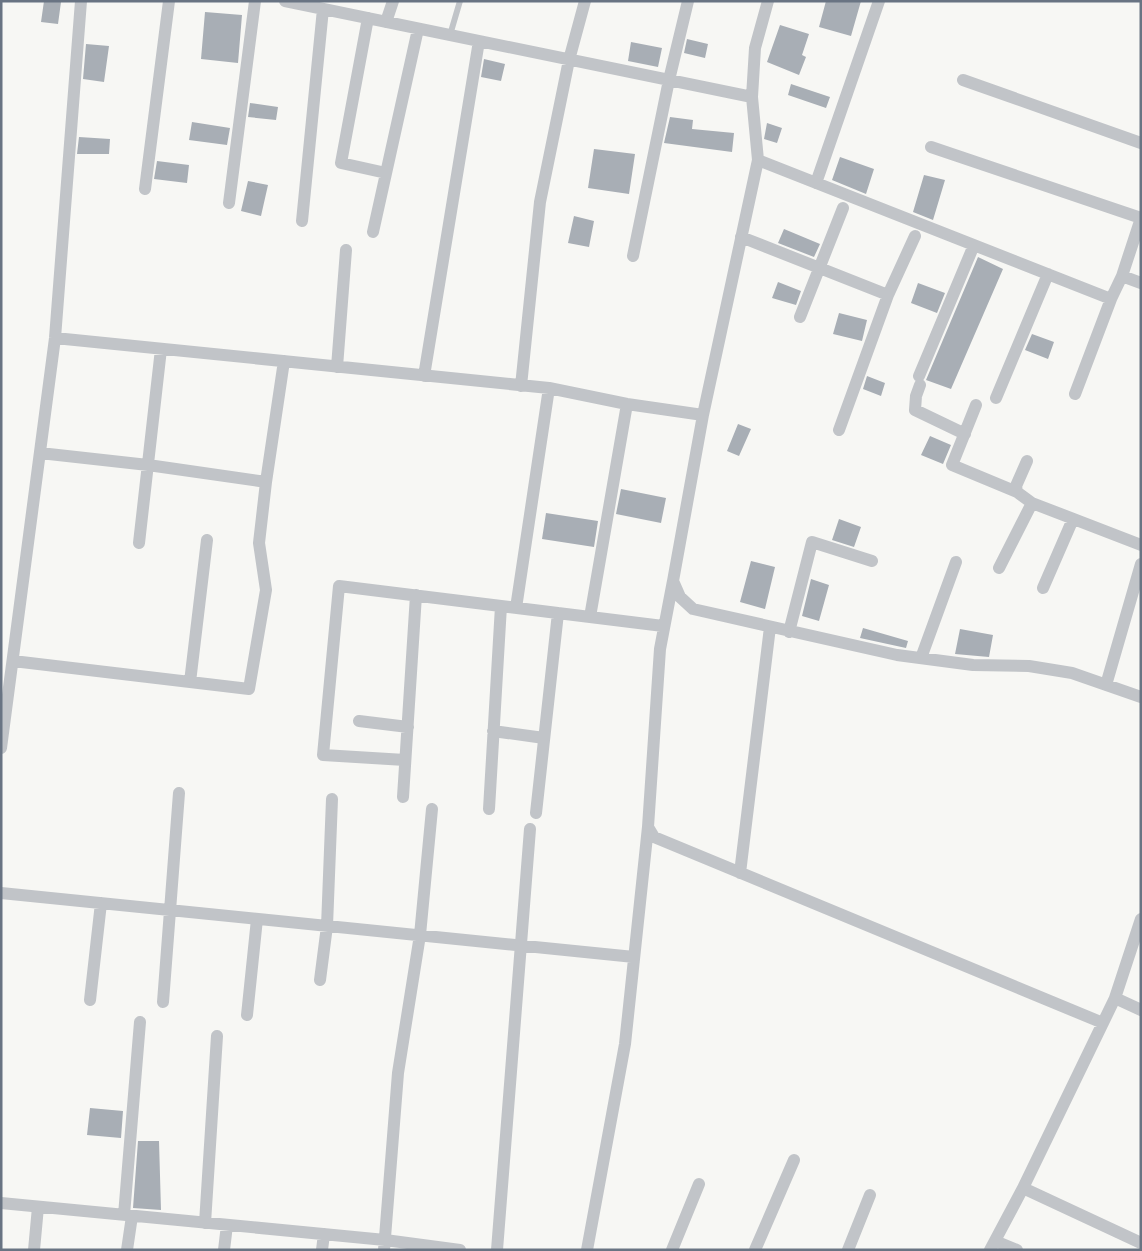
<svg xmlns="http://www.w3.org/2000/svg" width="1142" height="1251" viewBox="0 0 1142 1251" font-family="Rubik,sans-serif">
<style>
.building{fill:#a8aeb5}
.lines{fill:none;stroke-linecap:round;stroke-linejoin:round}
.service{stroke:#c1c4c8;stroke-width:6}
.minor{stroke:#c1c4c8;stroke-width:12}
</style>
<rect width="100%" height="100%" fill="#f7f7f4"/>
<!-- building -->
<path class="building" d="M44 1 61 2 58 24 41 22Z
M826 1H861L851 36 819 27Z
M205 12 242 15 238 63 201 59Z
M780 25 809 34 802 55 806 57 799 75 767 62Z
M687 39 708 44 705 58 684 53Z
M631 42 662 48 658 67 628 61Z
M86 44 109 46 104 82 83 79Z
M484 59 505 64 501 81 481 77Z
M791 84 830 97 826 108 788 95Z
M250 103 278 107 276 120 248 117Z
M670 117 693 120 692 129 734 133 732 152 664 143Z
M192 122 230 128 227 145 189 140Z
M767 123 782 128 777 143 764 139Z
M79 137 110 139 109 154H77Z
M594 149 635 154 629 194 588 188Z
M840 157 874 169 866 194 832 180Z
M157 161 189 165 187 183 154 179Z
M924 175 945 180 933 220 913 212Z
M248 181 268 185 261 216 241 211Z
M574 216 594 221 589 247 568 243Z
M784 229 820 244 814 257 778 243Z
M978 257 1003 269 951 389 926 380Z
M778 282 801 291 796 305 772 298Z
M918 283 945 293 937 313 911 303Z
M839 313 867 320 862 341 833 334Z
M1032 334 1054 342 1048 359 1025 350Z
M867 376 885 383 881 396 863 389Z
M738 424 751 429 739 456 727 451Z
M930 436 951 445 943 464 921 455Z
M621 489 666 498 661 523 616 514Z
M546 513 598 521 594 547 542 539Z
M839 519 861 527 854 547 832 540Z
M751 561 775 567 765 609 740 602Z
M811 579 829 585 819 621 802 616Z
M863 628 908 641 906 648 860 638Z
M960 629 993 635 989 657 955 654Z
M90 1108 123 1111 121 1138 87 1135Z
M138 1141H159L161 1210 133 1208Z"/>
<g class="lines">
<!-- service -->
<path class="service" d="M450 35 460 1"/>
<!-- minor -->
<path class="minor" d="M285 1 752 97
M368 18 341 163 386 173
M386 22 393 1
M963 80 1141 143
M931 147 1141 218
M758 160 1111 299 1122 276 1141 218
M816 183 879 1
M145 189 169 1
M229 203 255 1
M302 221 323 9
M373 232 418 29
M741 237 888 295
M633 256 669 80 688 1
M1122 276 1141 283
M800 317 843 208
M55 338 549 388 627 404 703 415 673 581 680 597 693 609 897 655 973 665 1029 666 1072 673 1141 697
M337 367 346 250
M424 376 479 41
M919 376 974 245
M920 385 916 396 915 410 965 434
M521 386 540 202 569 60 585 1
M1075 394 1111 299
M996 398 1048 274
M976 405 952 465 1017 492 1032 503 1141 545
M703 415 758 160 752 97 755 48 768 1
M839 430 888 295 915 236
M40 453 148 465 266 482 284 361
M1017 492 1016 486 1027 461
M139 543 161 349
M999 568 1032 503
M673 581 660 649 648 827 654 837 1103 1023
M1043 588 1073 519
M516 608 549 388
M590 617 627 404
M789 632 812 542 872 561
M921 658 956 562
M13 661 249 689 266 590 259 543 266 482
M190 682 207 540
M1106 685 1141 564
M359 721 408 727
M493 731 544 738
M1 748 55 338 81 1
M405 760 323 755 339 586 663 626
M403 797 416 595
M489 809 501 606
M536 813 558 613
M740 873 770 627
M1 893 634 957
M320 980 327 926 332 799
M1115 998 1141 919
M90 1000 101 903
M163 1002 179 793
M1141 1010 1115 998 1023 1188 1141 1243
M247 1015 257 919
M1 1203 385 1240 460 1250
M124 1215 140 1022
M205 1223 217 1036
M995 1241 1017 1250
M34 1250 38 1207
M127 1250 132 1216
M224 1250 227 1225
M322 1250 324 1234
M384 1250 398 1073 420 935 432 809
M497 1250 530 829
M587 1250 625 1044 648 827
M672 1250 699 1184
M755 1250 794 1160
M848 1250 870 1195
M990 1250 1023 1188"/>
</g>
<!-- border -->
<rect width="1142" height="1251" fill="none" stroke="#697483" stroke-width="5"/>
</svg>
